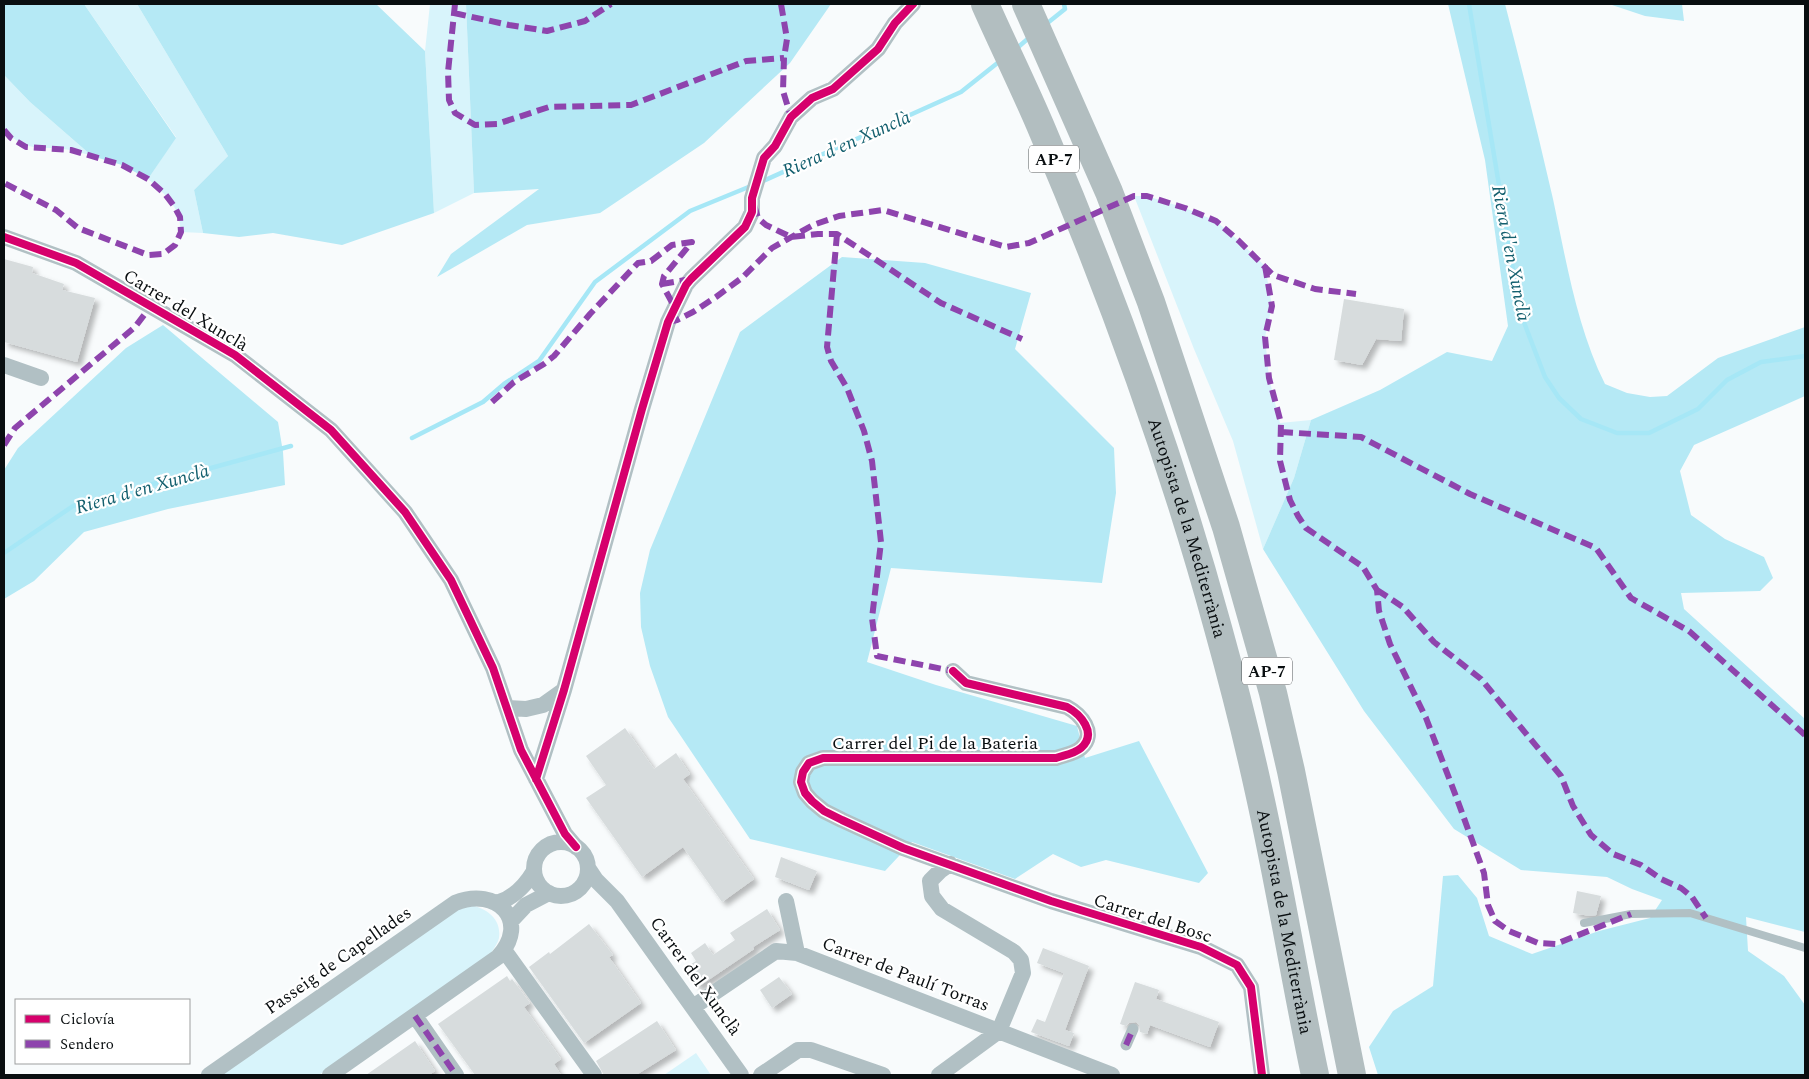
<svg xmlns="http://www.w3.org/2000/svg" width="1809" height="1079" viewBox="0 0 1809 1079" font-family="Spectral,serif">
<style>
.green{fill:#d8f4fb}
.forest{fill:#b5e9f5}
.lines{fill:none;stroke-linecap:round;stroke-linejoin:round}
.stream{stroke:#a6e7f6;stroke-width:4.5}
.building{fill:#d7dcdd;filter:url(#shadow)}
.service{stroke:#b1c0c4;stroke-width:8}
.pedestrian{stroke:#b1c0c4;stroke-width:11}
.minor{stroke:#b1c0c4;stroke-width:16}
.motorway{stroke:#b2bec0;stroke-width:28}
.quiet{stroke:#8e44ad;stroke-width:6;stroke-dasharray:12 6;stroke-linecap:butt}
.cycleway-casing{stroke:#fff;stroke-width:11}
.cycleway{stroke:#d6006c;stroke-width:8}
.labels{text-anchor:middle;stroke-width:4.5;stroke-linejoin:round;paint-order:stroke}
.shield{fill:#fff;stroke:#535658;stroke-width:1}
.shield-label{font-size:16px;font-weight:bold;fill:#090e10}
.street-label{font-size:18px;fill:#090e10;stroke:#fff}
.water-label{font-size:19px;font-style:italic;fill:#14606f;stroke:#fff}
</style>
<defs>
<filter id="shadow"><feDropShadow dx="4.5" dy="4.5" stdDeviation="2.5" flood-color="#0004"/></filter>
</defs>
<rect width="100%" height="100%" fill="#f8fbfc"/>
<!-- green -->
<path class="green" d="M84 4H137L228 156 194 190 203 233 181 232C179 205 167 196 148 179L176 137Z
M430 4H466L474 193 434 213 425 51Z
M4 75 30 102 92 156C85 154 77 151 70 150 41 145 27 154 4 130Z
M1134 196H1147L1185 208 1216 221 1239 241 1265 266 1272 306 1265 337 1269 378 1280 423 1311 420 1294 478 1263 549 1233 441 1194 349Z
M466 904C484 907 502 917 499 938 498 943 494 948 491 953L319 1075H219Z
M696 1053 711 1075H664Z"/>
<!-- forest -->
<path class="forest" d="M4 4H84L176 138 148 179 122 165 92 156 30 102 4 75Z
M137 4H376L425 51 434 213 342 245 273 233 239 237 203 233 194 190 228 156Z
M466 4H831L790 63 704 143 600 213 527 225 437 277 451 254 539 189 474 193Z
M1448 4H1505C1522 69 1538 134 1553 199 1566 260 1577 328 1605 384L1627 393 1650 397 1667 396 1718 358 1805 327V396L1694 445 1680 471 1691 515 1725 539 1764 557 1773 578 1760 591 1681 593 1684 609 1805 719V932L1746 917 1748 951 1784 976 1805 1005V1075H1378L1369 1047 1393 1011 1433 986 1443 876 1458 875 1477 898 1489 936 1532 954 1599 931 1650 918 1662 900 1632 889 1607 877 1521 870 1454 829 1364 711 1263 549 1294 478 1311 420 1380 390 1447 352 1492 361 1508 326 1485 160Z
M1609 4H1682L1684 21 1645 16Z
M842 257 925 263 1031 293 1015 349 1114 448 1116 493 1102 583 891 568 867 662 936 685 1077 726 1085 758 1139 741 1208 873 1199 883 1106 860 1081 867 1053 854 1015 879 912 842 885 871 750 839 668 717 650 666 641 627 640 593 650 550 740 332Z
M163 325 278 422 283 452 285 485 168 509 84 532 34 581 4 599V470L18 448 126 348Z"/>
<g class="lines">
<!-- stream -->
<path class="stream" d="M1469 4 1520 312 1545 377 1559 398 1581 419 1617 433H1649L1698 409 1727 380 1761 362 1805 356
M1045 25 1065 9 1064 4
M1016 49 1031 36
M761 182 961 92 1000 61
M412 438 483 402 504 384 539 361 595 282 690 211 751 186
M4 553 73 506 291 446"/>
</g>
<!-- building -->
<path class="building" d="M4 259 33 267 32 273 64 284 62 290 95 298 77 362 4 342Z
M1344 299 1404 309 1401 341 1376 339 1362 365 1334 360Z
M625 728 654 769 676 753 690 774 683 779 754 879 722 902 683 847 642 877 586 798 606 785 586 756Z
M781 857 817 871 809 890 775 877Z
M1577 891 1601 896 1596 915 1590 916 1573 913Z
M767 909 780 930 753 947 754 949 698 987 685 968 696 961 691 953 705 943 713 955 735 940 730 933Z
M589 924 613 955 609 957 641 1003 584 1043 529 967 549 952 550 954Z
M1043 948 1089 966 1065 1030 1074 1033 1069 1046 1031 1032 1037 1019 1045 1022 1064 973 1037 963Z
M507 976 510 981 512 979 530 1003 524 1007 561 1059 554 1064 561 1075H475L438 1024Z
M779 977 792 994 772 1008 760 990Z
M1135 982 1159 990 1156 999 1219 1022 1210 1047 1150 1025 1147 1034 1140 1032 1139 1025 1136 1022 1129 1023 1126 1026 1120 1024Z
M657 1021 676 1050 636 1075H604L596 1061Z
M415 1041 435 1071 429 1075H366Z"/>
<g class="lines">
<!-- service -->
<path class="service" d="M1584 923 1631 914 1690 913 1805 948"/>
<!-- pedestrian -->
<path class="pedestrian" d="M1126 1045 1133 1029"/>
<!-- minor -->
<path class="minor" d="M4 237 76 263 235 355 331 430 405 512 451 580 493 668 521 750 565 834 576 847
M4 365 41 378
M953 671 966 683 1067 707C1080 714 1098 733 1081 748 1074 754 1064 755 1056 758H823L809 763 803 772 801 782 805 793 812 801 824 811 842 820 903 848 1051 901 1201 947 1237 965 1251 987 1262 1075
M507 708 526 709 543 705 564 690
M536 779 564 690 642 409 668 322 686 285 691 279 745 227 752 212V198L764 158 775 146 791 117 812 98 833 89 878 49 895 23 913 4
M534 869a27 27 0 1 1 54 0a27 27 0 1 1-54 0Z
M950 864 940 871 930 881 932 896 942 909 1014 952 1021 960 1023 973 999 1031
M588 868 596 880 617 901 741 1075
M786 901 797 953
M497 903C513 898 525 886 534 871
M511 921 526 905 549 893
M504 950 594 1075
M693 1007 776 951 797 953 1112 1075
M415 1016 456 1075
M209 1075 455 903C497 886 531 921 498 957L330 1075
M761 1075 798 1050H811L883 1075
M939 1075 999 1031"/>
<!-- motorway -->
<g class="motorway">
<path id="s1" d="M985 4C1004 47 1025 89 1043 132 1112 294 1172 459 1218 628 1233 682 1247 737 1259 792 1280 886 1295 981 1315 1075"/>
<path d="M1026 4 1109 192 1151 302 1226 527 1273 693 1291 771 1352 1075"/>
</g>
<!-- quiet -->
<path class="quiet" d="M455 4 448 72 449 100 455 113 475 125 497 124 549 107 631 105 746 61 784 58
M781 4 787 39 784 58 783 91 791 117
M454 13 509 25 547 31 585 21 611 4
M4 130 11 138 26 147 71 150 122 165 148 179 165 194 174 206 180 217 181 232 175 245 163 254 148 255 78 228 56 210 4 183
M754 205 758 218 766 225 791 237 818 234H837L941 303 1022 339
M837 234 827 347 831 361 847 388 864 431 872 461 881 542 872 618 877 656 953 671
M1265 266 1272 306 1265 337 1269 378 1281 423 1280 461 1290 500 1298 516 1306 528 1363 567 1377 590 1379 611 1390 644 1426 718 1457 799 1484 873 1488 905 1495 921 1509 931 1538 943 1556 944 1631 914
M662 284 691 279
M668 322 677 320 693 312 716 297 743 277 772 248 813 225 839 216 883 210 1006 247 1029 243 1134 196H1147L1185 208 1216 221 1239 241 1273 275 1315 289 1356 294
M492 402 514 382 544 364 554 356 590 314 638 263 651 261 672 245 692 242 664 276 662 284 675 308
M1281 432 1361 437 1470 494 1596 548 1631 598 1689 631 1805 735
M4 445 15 428 135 327 151 306
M1377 590 1403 607 1434 642 1481 679 1561 776 1573 806 1591 835 1613 854 1641 865 1661 879 1681 888 1692 897 1706 918
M415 1016 456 1075
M1126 1045 1133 1029"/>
<!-- cycleway casing -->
<g class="cycleway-casing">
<path id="cycleway" d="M4 237 76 263 235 355 331 430 405 512 451 580 493 668 521 750 565 834 576 847
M953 671 966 683 1067 707C1080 714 1098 733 1081 748 1074 754 1064 755 1056 758H823L809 763 803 772 801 782 805 793 812 801 824 811 842 820 903 848 1051 901 1201 947 1237 965 1251 987 1262 1075
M536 779 564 690 642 409 668 322 686 285 691 279 745 227 752 212V198L764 158 775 146 791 117 812 98 833 89 878 49 895 23 913 4"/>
</g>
<!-- cycleway -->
<use href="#cycleway" class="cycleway"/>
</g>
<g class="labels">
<!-- shield labels -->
<g class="shield">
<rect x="1029" y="145.5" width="50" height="27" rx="4"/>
<rect x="1242" y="657.5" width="50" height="27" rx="4"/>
</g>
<g class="shield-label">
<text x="1054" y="165">AP-7</text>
<text x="1267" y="677">AP-7</text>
</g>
<!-- street labels -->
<g class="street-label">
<text transform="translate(186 310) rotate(31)" y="6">Carrer del Xunclà</text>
<text dy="6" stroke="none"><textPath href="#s1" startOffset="562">Autopista de la Mediterrània</textPath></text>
<text x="935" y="749">Carrer del Pi de la Bateria</text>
<text transform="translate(1153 918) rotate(18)" y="6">Carrer del Bosc</text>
<text dy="6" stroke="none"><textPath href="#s1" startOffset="968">Autopista de la Mediterrània</textPath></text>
<text transform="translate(338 960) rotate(-35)" y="6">Passeig de Capellades</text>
<text transform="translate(906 974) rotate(21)" y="6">Carrer de Paulí Torras</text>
<text transform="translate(696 976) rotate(54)" y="6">Carrer del Xunclà</text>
</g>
<!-- water labels -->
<g class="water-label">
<text transform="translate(846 143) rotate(-24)" y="7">Riera d'en Xunclà</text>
<text transform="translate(1512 253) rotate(79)" y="7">Riera d'en Xunclà</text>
<text transform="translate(142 488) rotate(-16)" y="7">Riera d'en Xunclà</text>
</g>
</g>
<!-- border -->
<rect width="1809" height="1079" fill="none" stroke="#090e10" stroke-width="10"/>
<!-- legend -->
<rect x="15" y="999" width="175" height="65" fill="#ffffff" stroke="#9d9f9f"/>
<rect x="25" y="1015" width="25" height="8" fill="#d6006c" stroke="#9d9f9f"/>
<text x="60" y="1024" font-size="15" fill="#090e10">Ciclovía</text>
<rect x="25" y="1040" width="25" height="8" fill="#8e44ad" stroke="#9d9f9f"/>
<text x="60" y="1049" font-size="15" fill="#090e10">Sendero</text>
</svg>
